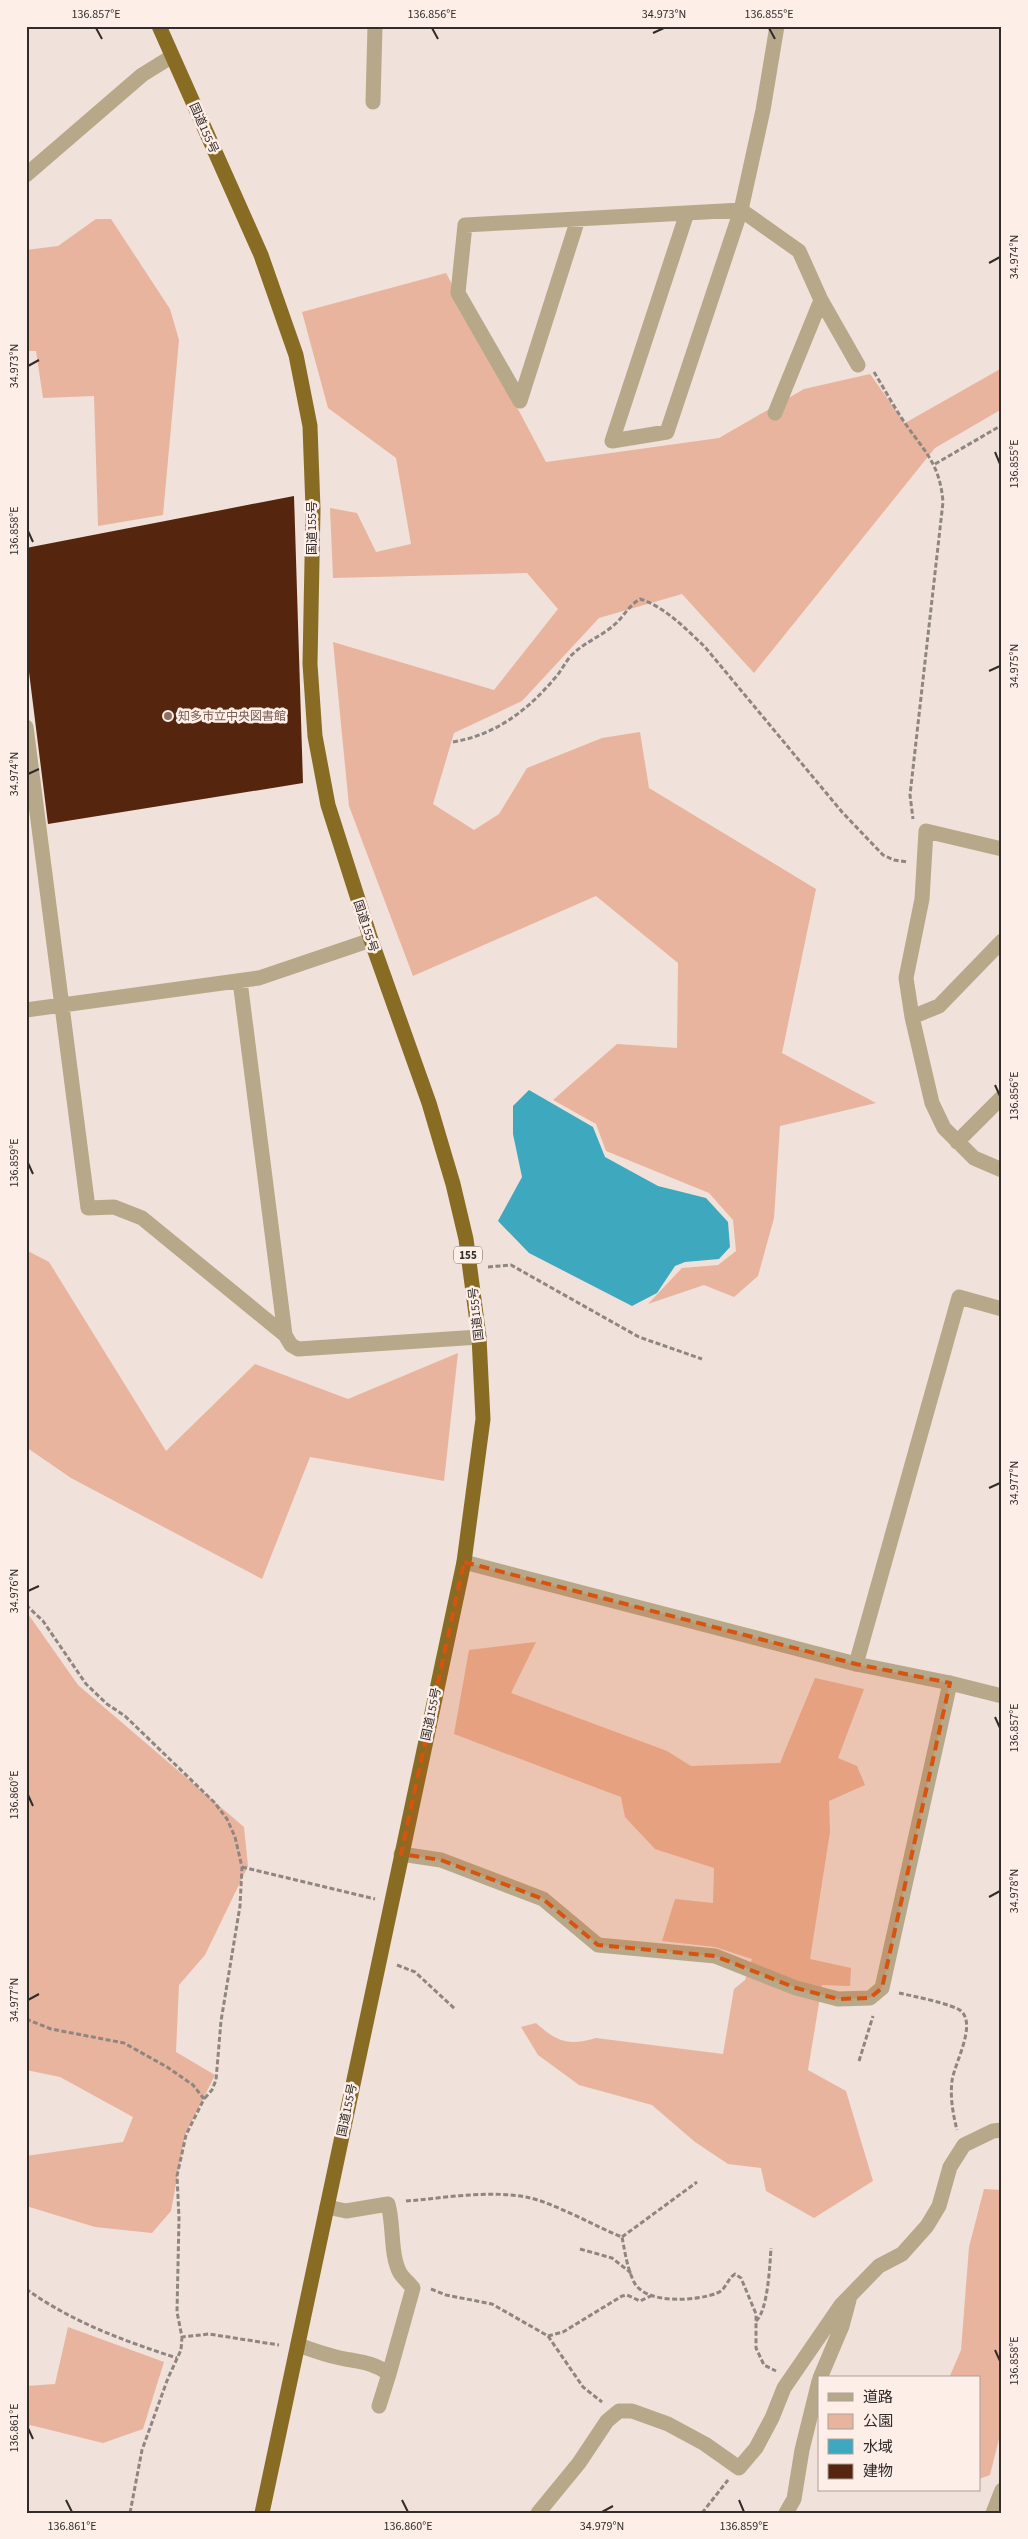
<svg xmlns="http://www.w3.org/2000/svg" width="1028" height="2539" viewBox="0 0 1028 2539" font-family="'Source Sans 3','Noto Sans JP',sans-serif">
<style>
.green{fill:#e9b49d}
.water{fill:#3ea8be}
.building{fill:#55250d}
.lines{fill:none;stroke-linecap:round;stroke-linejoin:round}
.path{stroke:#908681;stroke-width:3;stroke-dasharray:5 2.5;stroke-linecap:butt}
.minor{stroke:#b7a88a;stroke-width:15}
.tertiary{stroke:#b7a88a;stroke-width:15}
.trunk{stroke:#886c24;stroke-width:15}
.marked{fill:#d6540f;fill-opacity:0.2;stroke:#d6540f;stroke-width:4;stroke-dasharray:10 6;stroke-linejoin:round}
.ticks{fill:none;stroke:#312c29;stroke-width:2}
.education-dot{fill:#8d6e63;stroke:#fdeee8;stroke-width:2}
.labels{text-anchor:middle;stroke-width:5;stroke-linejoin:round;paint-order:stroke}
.shield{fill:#fdeee8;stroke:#6e6662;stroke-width:1}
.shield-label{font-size:11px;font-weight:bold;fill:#312c29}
.street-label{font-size:12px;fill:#312c29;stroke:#fdeee8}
.education-label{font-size:12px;fill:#785e54;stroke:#fdeee8;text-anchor:start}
.neatline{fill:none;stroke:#312c29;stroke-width:2}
.ticks-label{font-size:12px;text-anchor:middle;fill:#312c29}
</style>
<rect width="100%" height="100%" fill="#f0e1da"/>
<!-- green -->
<path class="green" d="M96 219H111L170 309 179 340 163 515 98 526 94 396 43 398 36 351H26V250L58 246Z
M446 273 546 462 719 438 804 389 870 374 905 423 1002 368V409L935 448 754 673 682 594 599 618 522 701 454 733 433 804 474 830 499 814 527 768 602 738 640 732 649 788 816 889 782 1053 876 1103 780 1126 774 1218 758 1276 734 1297 704 1285 648 1304 682 1268 718 1265 736 1251 733 1220 709 1193 606 1151 596 1124 553 1100 617 1044 677 1048 678 963 596 896 413 976 349 806 333 642 494 690 558 609 527 573 333 578 330 508 357 513 376 552 411 544 396 458 328 408 302 312Z
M26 1250 49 1262 166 1451 255 1364 348 1399 458 1353 444 1481 310 1457 262 1579 71 1478 26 1447Z
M26 1611 78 1685 244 1827 248 1866 205 1955 179 1985 176 2052 215 2075 185 2135 171 2211 152 2233 95 2227 26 2206V2156L123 2142 133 2117 60 2077 26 2070Z
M536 1642 511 1693 667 1751 691 1766 780 1763 815 1678 864 1689 838 1758 857 1766 865 1785 829 1801 830 1832 810 1959 851 1968 850 1986 822 1985 808 2070 846 2091 873 2181 814 2218 766 2191 761 2168 728 2164 695 2142 652 2105 579 2085 538 2055 521 2027 536 2023C557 2042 568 2046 596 2038L723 2054 734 1989 745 1980 752 1959 715 1947 662 1941 675 1899 713 1903 714 1868 655 1849 625 1817 621 1797 454 1734 469 1650Z
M984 2189 1002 2190V2427L990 2475 979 2479V2378H949L961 2350 969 2247Z
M68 2327 164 2362 143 2429 103 2443 30 2425 26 2434V2386L55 2384Z"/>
<!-- water -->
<path class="water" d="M529 1090 593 1127 605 1157 658 1186 706 1198 728 1222 730 1247 719 1259 685 1262 675 1266 657 1293 632 1306 529 1253 498 1221 522 1177 513 1134V1106Z"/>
<!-- building -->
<path class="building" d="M294 496 303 783 48 824 26 648V548Z"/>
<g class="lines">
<!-- path -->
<path class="path" d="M874 372C885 390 895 409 907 426 927 454 940 466 943 502L910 795 913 819
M935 464 1002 425
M453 742C495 735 527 711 554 679 562 671 566 659 575 652 586 642 601 636 613 626 623 618 628 606 640 599 664 606 687 630 705 647L842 812 883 855 894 860 907 862
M488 1267 511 1265 639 1337 702 1359
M26 1605 43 1621 86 1684 107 1704 125 1716 214 1802 227 1819 235 1837 242 1867 240 1906 221 2021 216 2080 212 2090 204 2099
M242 1867 375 1899
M397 1965 415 1972 455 2009
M899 1993C912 1996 953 2004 961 2011 977 2025 954 2064 952 2081 950 2098 953 2114 957 2130
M26 2019 51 2029 124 2043 167 2067 193 2085 204 2099 186 2135 177 2176 179 2218 177 2312 182 2337 209 2334 279 2345
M859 2061 873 2016
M406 2201C445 2198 487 2190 526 2197 553 2202 594 2226 622 2237 625 2252 627 2268 634 2282 645 2305 698 2301 717 2293 726 2290 727 2279 735 2274L741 2278 756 2314V2348L764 2365 776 2371
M622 2237 697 2182
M580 2249 612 2258 631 2273
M26 2289C72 2322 124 2341 177 2358
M431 2289 446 2295 492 2304 548 2336 583 2387 602 2402
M756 2321C768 2311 770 2263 771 2248
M548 2336 563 2332 622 2296 627 2295 640 2301 653 2295
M130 2513 142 2450 168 2378 181 2350 182 2337
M702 2513 728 2480"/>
<!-- minor -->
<path class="minor" d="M373 102 375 26
M26 175 142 75 171 57
M687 213 612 441 667 432 741 210 763 110 777 26
M578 219 520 401 458 293 465 225 741 210 799 251 821 300 775 413
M821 300 858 365
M26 727 88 1208 114 1207 142 1218 285 1335 291 1345 298 1349 479 1337
M1002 849 926 831 922 899 906 978 912 1017 932 1103 944 1128 974 1158 1002 1170
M240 981 285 1335
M26 1010 259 978 371 940
M912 1017 939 1006 1002 941
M957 1142 1002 1097
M856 1664 959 1297 1002 1309
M401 1854 441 1860 543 1899 598 1945 715 1956 796 1988 838 1999 870 1998 882 1988 950 1683
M327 2207 346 2211 388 2204C394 2225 390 2255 400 2273 403 2278 409 2283 413 2288L389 2374
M298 2345C310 2349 323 2354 336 2357 356 2362 372 2361 389 2374L379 2406
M820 2378 842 2326 849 2300
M538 2513 579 2463 607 2421 619 2411H632L668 2424 705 2444 739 2468 756 2448 772 2418 784 2388 841 2305 879 2266 902 2254 927 2226 939 2206 950 2167 964 2145 993 2131 1002 2130
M786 2513 794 2499 802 2450 819 2381
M993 2513 1002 2490"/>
<!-- tertiary -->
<path class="tertiary" d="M464 1562 856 1664 950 1683 1002 1696"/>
<!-- trunk -->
<path class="trunk" d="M159 26 261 255 296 355 310 426 313 509 310 664 315 736 328 805 371 940 429 1103 453 1184 466 1239 479 1337 483 1419 464 1562 262 2513"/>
</g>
<!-- marked area -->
<path class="marked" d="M464 1562 856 1664 950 1683 882 1988 870 1998 838 1999 796 1988 715 1956 598 1945 543 1899 441 1860 401 1854Z"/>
<!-- ticks -->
<path class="ticks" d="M96 28 102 39M432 28 438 39M769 28 775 39M653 33 664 28M989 263 1000 257M28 366 39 360M995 452 1000 464M28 531 33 542M989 671 1000 666M28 774 39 769M995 1085 1000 1096M28 1163 33 1174M989 1488 1000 1483M28 1591 39 1586M995 1717 1000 1728M28 1795 33 1806M989 1897 1000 1891M28 2000 39 1994M995 2350 1000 2361M28 2428 33 2439M66 2500 72 2512M402 2500 408 2512M739 2500 744 2512M602 2512 613 2506"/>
<!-- markers -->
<circle class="education-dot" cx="168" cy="716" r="5"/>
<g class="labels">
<!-- shield labels -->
<rect class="shield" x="454" y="1246.5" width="28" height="17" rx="4"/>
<g class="shield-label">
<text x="468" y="1259">155</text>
</g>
<!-- street labels -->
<g class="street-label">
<text transform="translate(204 128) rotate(66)" y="4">国道155号</text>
<text transform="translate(312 528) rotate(-90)" y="4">国道155号</text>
<text transform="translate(366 926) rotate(72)" y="4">国道155号</text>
<text transform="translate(476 1314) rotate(-97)" y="4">国道155号</text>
<text transform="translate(431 1714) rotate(-78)" y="4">国道155号</text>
<text transform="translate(347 2110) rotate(-78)" y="4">国道155号</text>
</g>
<!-- education labels -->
<g class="education-label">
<text x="178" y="720">知多市立中央図書館</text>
</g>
</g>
<!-- border -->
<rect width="1028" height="2539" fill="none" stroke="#fdeee8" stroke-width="55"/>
<!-- legend -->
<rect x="818" y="2376" width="162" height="115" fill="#fdeee8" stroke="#aba09c"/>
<rect x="828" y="2393" width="25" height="8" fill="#b7a88a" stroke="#aba09c"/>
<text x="863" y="2402" font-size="15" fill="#312c29">道路</text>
<rect x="828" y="2414" width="25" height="15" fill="#e9b49d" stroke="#aba09c"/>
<text x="863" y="2426" font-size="15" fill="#312c29">公園</text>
<rect x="828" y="2439" width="25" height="15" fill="#3ea8be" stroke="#aba09c"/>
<text x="863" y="2452" font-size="15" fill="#312c29">水域</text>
<rect x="828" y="2464" width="25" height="15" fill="#55250d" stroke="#aba09c"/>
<text x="863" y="2476" font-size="15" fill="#312c29">建物</text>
<rect x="28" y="28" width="972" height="2484" class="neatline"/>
<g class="ticks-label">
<text x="96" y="18">136.857°E</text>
<text x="432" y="18">136.856°E</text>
<text x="664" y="18">34.973°N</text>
<text x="769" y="18">136.855°E</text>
<text transform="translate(1014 257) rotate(-90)" y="4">34.974°N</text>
<text transform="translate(14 366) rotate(-90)" y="4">34.973°N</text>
<text transform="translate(1014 464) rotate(-90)" y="4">136.855°E</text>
<text transform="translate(14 531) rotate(-90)" y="4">136.858°E</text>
<text transform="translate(1014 666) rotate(-90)" y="4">34.975°N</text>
<text transform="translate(14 774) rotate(-90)" y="4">34.974°N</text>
<text transform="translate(1014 1096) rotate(-90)" y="4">136.856°E</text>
<text transform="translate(14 1163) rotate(-90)" y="4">136.859°E</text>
<text transform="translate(1014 1483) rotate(-90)" y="4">34.977°N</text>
<text transform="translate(14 1591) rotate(-90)" y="4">34.976°N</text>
<text transform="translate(1014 1728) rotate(-90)" y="4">136.857°E</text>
<text transform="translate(14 1795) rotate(-90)" y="4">136.860°E</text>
<text transform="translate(1014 1891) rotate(-90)" y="4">34.978°N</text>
<text transform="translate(14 2000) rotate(-90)" y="4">34.977°N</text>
<text transform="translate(1014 2361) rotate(-90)" y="4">136.858°E</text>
<text transform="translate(14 2428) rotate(-90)" y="4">136.861°E</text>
<text x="72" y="2530">136.861°E</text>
<text x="408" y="2530">136.860°E</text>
<text x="602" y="2530">34.979°N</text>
<text x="744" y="2530">136.859°E</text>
</g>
</svg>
